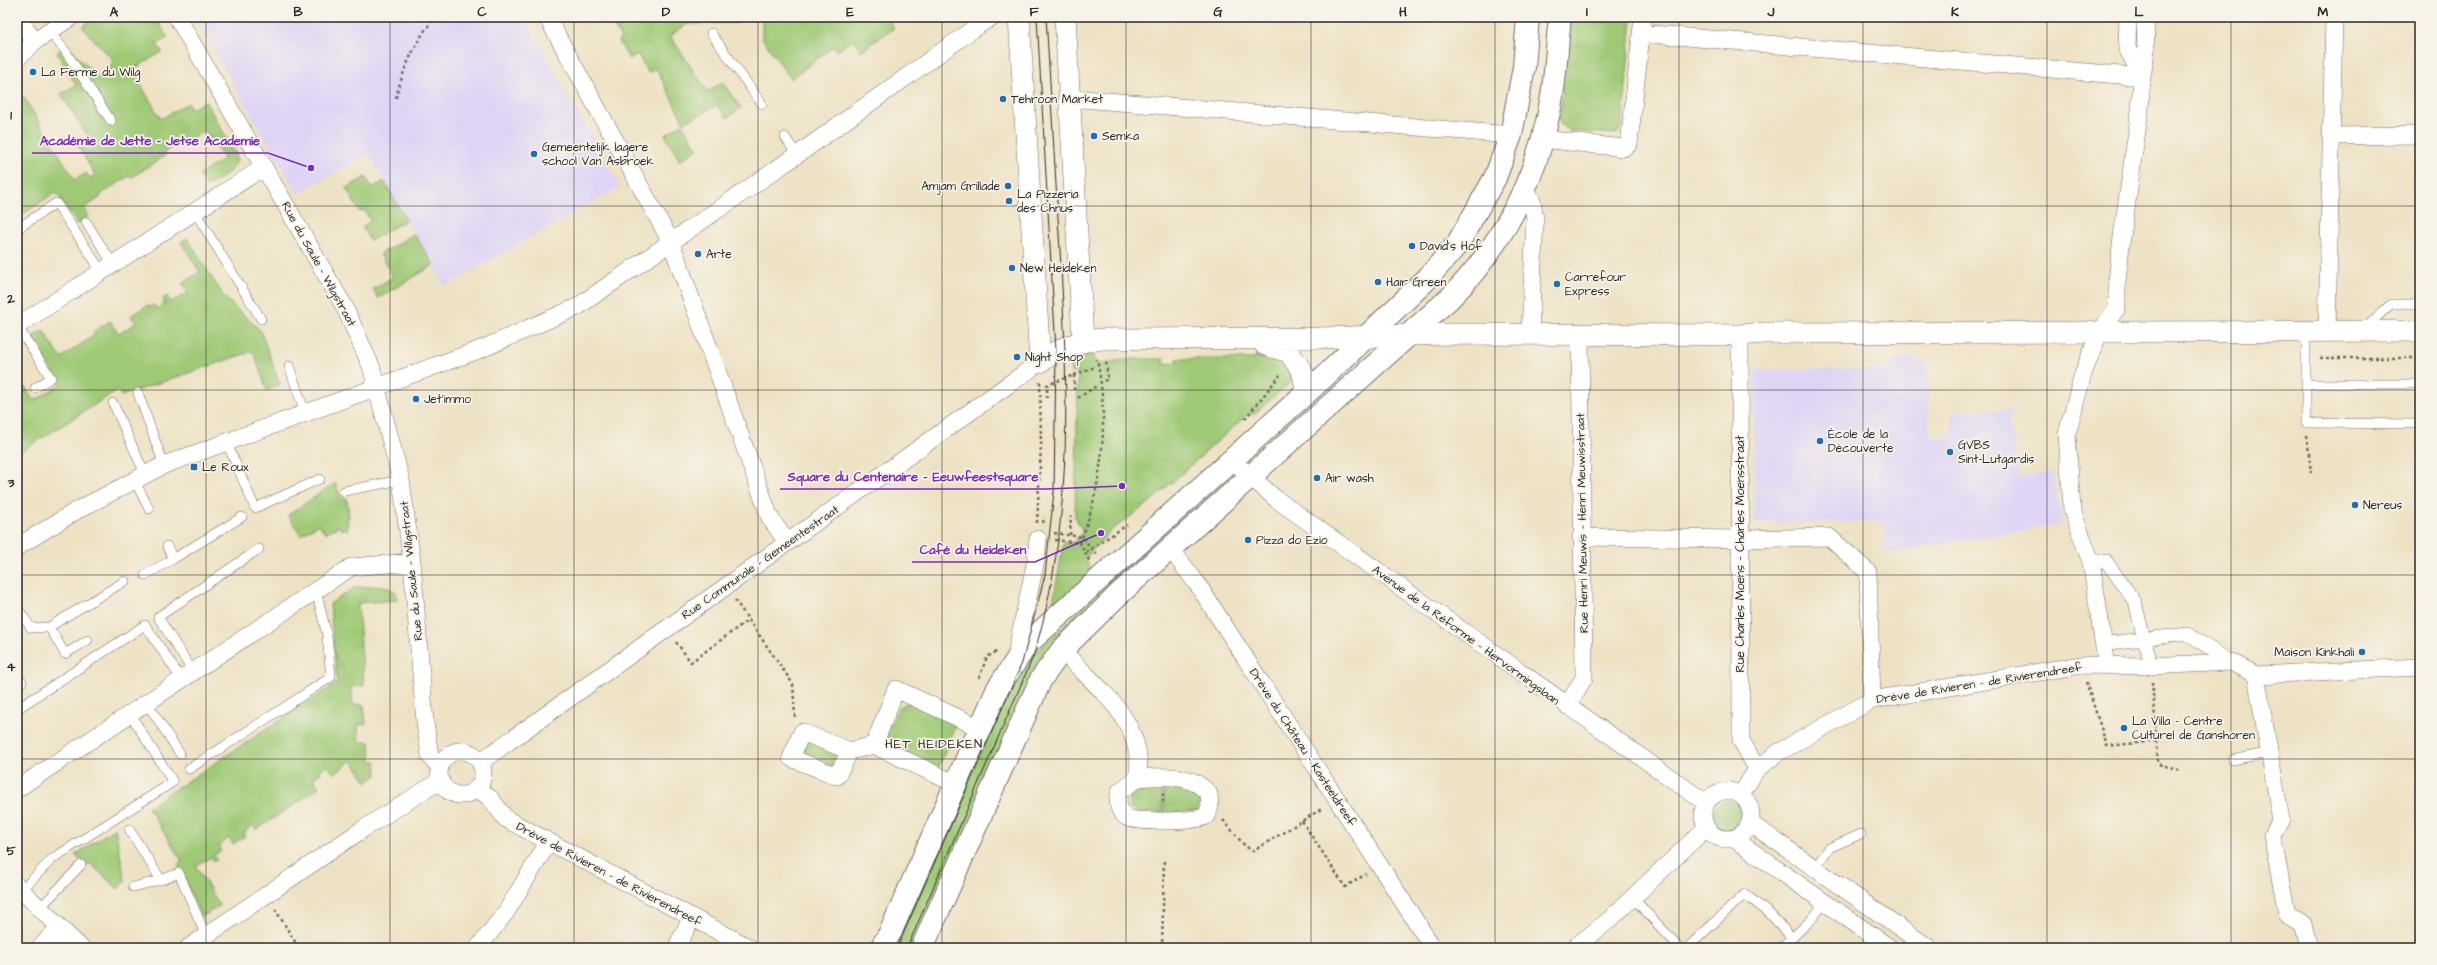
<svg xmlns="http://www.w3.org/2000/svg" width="2437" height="965" viewBox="0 0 2437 965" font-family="'Architects Daughter',sans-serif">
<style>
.built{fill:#ded5f5}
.green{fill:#9fc975;stroke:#657a50}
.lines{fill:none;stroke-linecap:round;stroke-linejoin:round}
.service-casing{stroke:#6f6b61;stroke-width:10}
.pedestrian-casing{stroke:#6f6b61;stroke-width:14}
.minor-casing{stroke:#6f6b61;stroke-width:18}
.tertiary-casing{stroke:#6f6b61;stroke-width:22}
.secondary-casing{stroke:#6f6b61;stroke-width:24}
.path{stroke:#6f6b61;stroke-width:2.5;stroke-dasharray:3 3;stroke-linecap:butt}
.service{stroke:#fff;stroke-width:9}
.pedestrian{stroke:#fff;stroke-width:13}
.minor{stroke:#fff;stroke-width:17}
.tertiary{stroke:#fff;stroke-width:21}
.secondary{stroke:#fff;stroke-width:22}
.tram{stroke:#2b2b2b;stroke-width:1}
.grid{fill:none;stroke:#2b2b2b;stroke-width:1;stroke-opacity:0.55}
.poi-dot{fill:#1f6fb2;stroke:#f7f3e8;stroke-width:1.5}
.labels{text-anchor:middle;stroke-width:3.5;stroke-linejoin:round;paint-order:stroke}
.poi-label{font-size:12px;fill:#2b2b2b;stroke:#f7f3e8;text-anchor:start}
.street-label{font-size:12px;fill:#2b2b2b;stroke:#f7f3e8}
.neighbourhood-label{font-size:13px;letter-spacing:1px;fill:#2b2b2b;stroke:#f7f3e8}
.leader{fill:none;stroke:#7b2cbf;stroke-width:1.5}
.callout-dot{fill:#7b2cbf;stroke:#f7f3e8;stroke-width:1.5}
.callout-label{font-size:13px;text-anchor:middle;font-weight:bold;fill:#7b2cbf;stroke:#f7f3e8;stroke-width:3.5;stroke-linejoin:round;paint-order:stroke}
.neatline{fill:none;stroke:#2b2b2b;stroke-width:1.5}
.grid-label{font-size:13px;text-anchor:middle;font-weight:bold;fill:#2b2b2b}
</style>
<rect width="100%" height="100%" fill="#f7f3e8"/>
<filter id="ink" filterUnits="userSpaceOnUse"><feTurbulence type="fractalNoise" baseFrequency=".025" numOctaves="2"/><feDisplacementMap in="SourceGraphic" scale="8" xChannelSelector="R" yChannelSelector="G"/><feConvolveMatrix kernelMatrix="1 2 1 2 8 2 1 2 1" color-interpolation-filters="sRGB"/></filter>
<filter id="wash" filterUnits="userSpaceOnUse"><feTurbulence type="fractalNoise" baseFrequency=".012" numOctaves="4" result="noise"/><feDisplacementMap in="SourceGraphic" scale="16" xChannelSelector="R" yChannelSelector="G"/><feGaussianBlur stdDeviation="0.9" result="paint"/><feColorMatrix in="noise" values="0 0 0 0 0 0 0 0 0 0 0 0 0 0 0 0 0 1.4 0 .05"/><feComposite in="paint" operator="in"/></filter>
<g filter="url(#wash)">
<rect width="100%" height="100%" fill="#eee2c4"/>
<!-- built -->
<path class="built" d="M208 17H524L620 187 445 286 368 153 298 194 198 24Z
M1895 358H1916V361H1927L1928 358 1929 438H1952L1951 412 2028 409 2008 413 2019 478 2053 472 2063 524 1885 554V522L1754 523V370L1884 369H1891V363Z"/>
<!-- green -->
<path class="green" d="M95 17H155L168 38 157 44 162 52 132 70 161 119 188 103 192 109 205 101 236 154C240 171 219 178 207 186L199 175 224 159 205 130 188 141 186 139 164 153 165 156 131 178 129 176 100 195 101 197 84 208 89 216 77 224 56 192 17 218V100L23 96 75 180 86 173 90 178 95 175 78 146 89 138 61 94 76 85 57 53 67 46 98 77 114 61 82 27Z
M599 17H752L735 23 687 24 670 36 708 92 722 82 741 108 727 118 717 105 684 123 656 68 648 73 638 54 629 59 618 40 621 38 610 19 602 23Z
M762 17H898L890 22 894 28 861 51 853 40 837 51 834 46 791 79 762 38Z
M1572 17H1632L1622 128 1616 134 1570 131 1561 125 1559 119Z
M682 124 698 149 680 161 665 135Z
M366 177 372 188 384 181 406 220 370 241 362 227 371 221 364 210 360 212 346 188Z
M414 234 434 265 378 298 373 289 393 277 380 254Z
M187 238 224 297 261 331 280 385 267 390 253 351 121 396 118 390 17 454V392L25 387 34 401 61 384 31 338 43 330 61 358 95 335 93 332 110 321 119 334 136 323 131 316 148 305 150 307 154 305 157 309 165 303 163 299 167 296 171 302 188 293 182 283 200 272 181 242Z
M1093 352 1096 364 1132 359H1164V364L1176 363 1177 359H1254L1256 355C1279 361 1282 354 1294 379L1253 415 1249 413 1149 503 1109 532 1085 559 1094 574 1051 613 1064 542 1074 543 1083 531 1075 517 1078 371 1071 373 1070 358Z
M335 483 342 499H347L349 518H347L348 525 346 526 348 530 345 528 341 530 339 526 325 533 319 524 301 535 288 515Z
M385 586 396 592 398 600 358 603 364 686 351 687 353 705H364L366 724 358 725 359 742H370L371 761H376L377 775 367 782 352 760 334 774 327 765 320 770 321 773 313 778 319 788 256 830 253 825 243 834 245 836 233 844 229 838 219 846 221 851 214 855 217 860 214 861 211 857 196 866 220 906 201 917 178 864 182 861 148 807 337 683 330 604 355 587Z
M1105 587 1110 592 1066 633 912 948H892L1011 685 1036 652Z
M909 702 957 722 938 769C923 761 893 751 887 734L898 708Z
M807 740 840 752 834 767 802 754Z
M1142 785H1162V813H1139L1129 807C1126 795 1132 790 1142 785Z
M1164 785C1178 786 1193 786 1201 799L1197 811 1164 813Z
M1713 815a14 14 0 1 1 28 0a14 14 0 1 1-28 0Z
M115 828 125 881 118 889 90 863 86 866 75 855Z"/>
</g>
<g filter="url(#ink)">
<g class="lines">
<!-- service casing -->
<g class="service-casing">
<path id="service" d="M49 32 64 49 111 121
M711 33 762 104
M785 137 797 155
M195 212 261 319
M86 222 113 264
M17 229 56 203 102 272
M17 326 51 378 35 388
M2365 328 2391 304H2420
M2306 332V423L2420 424
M289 366 305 413
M2307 384H2420
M138 393 164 465
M113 403 145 474
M226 441 255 508 320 479
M134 479 149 509
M344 491 401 480
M173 559 242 517
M145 575 173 559 167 546
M17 607 31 628 49 627 125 581
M49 627 65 654 88 640
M193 672 158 617 259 549
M17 674 22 682
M147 703 180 754
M17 709 145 625 182 680
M2233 760 2271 752
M189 769 331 677 327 636 316 590
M129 829 161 880 179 873 206 936
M1815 868 1829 848 1861 834
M133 887 161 880
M22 890 52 859 173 782 130 714
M1633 898 1680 948
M40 908 81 865
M1687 948 1745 894 1770 914 1792 938 1811 920 1825 902
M1780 948 1792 938"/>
</g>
<!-- pedestrian casing -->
<g class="pedestrian-casing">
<path id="pedestrian" d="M2091 562 2106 561 2135 602 2144 639 2188 634 2231 662
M2110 643 2144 639 2149 656"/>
</g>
<!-- minor casing -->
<g class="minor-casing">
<path id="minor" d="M19 17 34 42
M177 17 344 306 371 366 401 480 412 562 425 723 430 756 440 767
M547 17 671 242 770 518 787 542
M2128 17 2127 48 2142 77
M1641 33 2142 77
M17 59 34 42 71 17
M1070 100 1083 99 1511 135
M2332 136 2420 135
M1543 139 1623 148 1629 144 1643 17
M1526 188 1532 201 1535 218 1530 334
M17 326 264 167
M2327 332 2334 17
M1740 335 1741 740 1757 769
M1232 460 1276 499 1706 803
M1581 537 1739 539 1829 537 1868 572 1872 700
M17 547 76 511 164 465 484 348 577 307 797 155 979 25 992 17
M1170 548 1198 585 1433 948
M1062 650C1097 689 1145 719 1138 778L1120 791C1117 801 1117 810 1126 817 1135 823 1197 822 1206 816L1210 807 1209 794C1192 773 1163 776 1138 778
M1017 657 1018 644 1036 560 1038 539
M2107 666 2091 562 2072 510 2067 434 2083 374 2099 333 2117 308V281L2122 237 2140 109 2142 77 2146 52 2145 17
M2256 675 2281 820 2272 835 2287 914 2303 924 2309 948
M1567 706 1584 678 1580 335
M850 751 837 776 791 758 802 732 850 751 874 745
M439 773a22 22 0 1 1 44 0a22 22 0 1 1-44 0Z
M480 762 1040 362
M956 784 874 745 896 689 980 728
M477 788 490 798 506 819 750 948
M17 789 351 567 412 562
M1703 815a24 24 0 1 1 48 0a24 24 0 1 1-48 0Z
M1741 794 1757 769 1779 752 1872 700 2081 665 2150 666 2231 662 2256 675 2420 667
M1750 823 1929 948
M1734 839 1890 948
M17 886 81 948
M40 948 59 927
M57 948 68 936
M188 948 363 829 441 780
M478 948 506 912 548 843
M676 948 692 918
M1574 948 1608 921 1706 828"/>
</g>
<!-- tertiary casing -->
<g class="tertiary-casing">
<path id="tertiary" d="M1019 17 1040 362
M1065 17 1083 340
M1265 345 1289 352 1303 373 1306 393
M1040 362C1060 347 1078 341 1103 339L1317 338 1447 334 1740 335 1764 333 2420 331"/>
</g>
<!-- secondary casing -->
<g class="secondary-casing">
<path id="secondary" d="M881 948 890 933 998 688 1027 644 1325 376 1428 278 1458 243 1495 178 1511 135 1524 67 1528 17
M922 948 1041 679 1062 650 1118 595 1450 298C1504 244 1540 172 1552 96 1556 70 1557 43 1560 17"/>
</g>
<!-- path -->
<path class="path" d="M396 98C401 74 418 34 436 17
M2320 358H2420
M1074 375 1095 367
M1104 381 1108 379 1106 362
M1047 398V385L1074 375V390
M1078 398 1098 385
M1245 419 1280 375
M2307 435 2311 473
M1037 523 1041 446 1040 382
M1043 523 1044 517
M1054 533 1082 537 1098 556
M1070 535 1071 516
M1055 540 1080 543 1090 562
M1080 543C1103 485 1109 420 1097 359
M1086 552 1127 525
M735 600 793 684 795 717
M676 642 691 662 748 620
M979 678 987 657 998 651
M2086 682 2107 746 2157 741 2152 682
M2157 741 2158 764 2179 770
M1163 793V804
M1223 820 1245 846 1253 851 1323 808
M1302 821 1345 887 1366 874
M275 909 299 948
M1162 948 1164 861"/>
<!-- service -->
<use href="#service" class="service"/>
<!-- pedestrian -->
<use href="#pedestrian" class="pedestrian"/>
<!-- minor -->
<use href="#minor" class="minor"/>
<!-- tertiary -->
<use href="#tertiary" class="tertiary"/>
<!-- secondary -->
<use href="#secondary" class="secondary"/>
<!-- tram -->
<path class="tram" d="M897 948 1022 663 1045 575 1054 492 1056 351 1037 17
M907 948 1033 657C1074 526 1068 386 1060 250 1055 172 1051 95 1046 17"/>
</g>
</g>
<!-- grid -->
<path class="grid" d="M206 17V948M390 17V948M574 17V948M758 17V948M942 17V948M1126 17V948M1311 17V948M1495 17V948M1679 17V948M1863 17V948M2047 17V948M2231 17V948M17 206H2420M17 390H2420M17 575H2420M17 759H2420"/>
<!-- markers -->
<g class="poi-dot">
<circle cx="33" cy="72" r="4"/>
<circle cx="1003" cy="99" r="4"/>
<circle cx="1094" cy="136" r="4"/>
<circle cx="534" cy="154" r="4"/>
<circle cx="1008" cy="186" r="4"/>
<circle cx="1009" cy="201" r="4"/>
<circle cx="1412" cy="246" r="4"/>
<circle cx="698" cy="254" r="4"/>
<circle cx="1012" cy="268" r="4"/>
<circle cx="1378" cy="282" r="4"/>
<circle cx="1557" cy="284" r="4"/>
<circle cx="1017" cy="357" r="4"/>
<circle cx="416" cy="399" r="4"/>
<circle cx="1820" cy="441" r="4"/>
<circle cx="1950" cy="452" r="4"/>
<rect x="190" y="463" width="8" height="8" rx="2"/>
<circle cx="1317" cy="478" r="4"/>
<circle cx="2355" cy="505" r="4"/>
<circle cx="1248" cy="540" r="4"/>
<circle cx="2362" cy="652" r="4"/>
<circle cx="2124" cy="728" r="4"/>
</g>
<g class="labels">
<!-- poi labels -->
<g class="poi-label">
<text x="41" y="76">La Ferme du Wilg</text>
<text x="1011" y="103">Tehroon Market</text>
<text x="1102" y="140">Semka</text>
<text x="542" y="151">Gemeentelijk lagere<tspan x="542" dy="14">school Van Asbroek</tspan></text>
<text x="1000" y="190" text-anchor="end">Amjam Grillade</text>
<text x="1017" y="198">La Pizzeria<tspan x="1017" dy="14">des Chnus</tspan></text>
<text x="1420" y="250">David's Hof</text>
<text x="706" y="258">Arte</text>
<text x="1020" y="272">New Heideken</text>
<text x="1565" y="281">Carrefour<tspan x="1565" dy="14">Express</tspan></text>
<text x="1386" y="286">Hair Green</text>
<text x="1025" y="361">Night Shop</text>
<text x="424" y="403">Jet'immo</text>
<text x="1828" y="438">École de la<tspan x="1828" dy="14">Découverte</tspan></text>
<text x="1958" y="449">GVBS<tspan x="1958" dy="14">Sint-Lutgardis</tspan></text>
<text x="202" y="471">Le Roux</text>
<text x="1325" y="482">Air wash</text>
<text x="2363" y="509">Nereus</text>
<text x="1256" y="544">Pizza do Ezio</text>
<text x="2354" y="656" text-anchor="end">Maison Kinkhali</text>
<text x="2132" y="725">La Villa – Centre<tspan x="2132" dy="14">Culturel de Ganshoren</tspan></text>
</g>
<!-- street labels -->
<g class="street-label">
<text transform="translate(319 264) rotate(61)" y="4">Rue du Saule - Wilgstraat</text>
<text transform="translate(1582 523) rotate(-91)" y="4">Rue Henri Meuwis - Henri Meuwisstraat</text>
<text transform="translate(1740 554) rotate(-90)" y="4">Rue Charles Moens - Charles Moensstraat</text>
<text transform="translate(760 562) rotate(-35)" y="4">Rue Communale - Gemeentestraat</text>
<text transform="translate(411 571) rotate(-96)" y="4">Rue du Saule - Wilgstraat</text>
<text transform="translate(1466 635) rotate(36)" y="4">Avenue de la Réforme - Hervormingslaan</text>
<text transform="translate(1979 683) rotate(-9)" y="4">Drève de Rivieren - de Rivierendreef</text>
<text transform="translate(1303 747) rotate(57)" y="4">Drève du Château - Kasteeldreef</text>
<text transform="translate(609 874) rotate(28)" y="4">Drève de Rivieren - de Rivierendreef</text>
</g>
<!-- neighbourhood labels -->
<g class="neighbourhood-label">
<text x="934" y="748">HET HEIDEKEN</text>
</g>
</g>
<!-- callouts -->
<path class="leader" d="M311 168L268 153H32M1122 486L1047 489H780M1101 533L1035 562H912"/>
<g class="callout-dot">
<circle cx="311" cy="168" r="4"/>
<circle cx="1122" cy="486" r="4"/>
<circle cx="1101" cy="533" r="4"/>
</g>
<g class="callout-label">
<text x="150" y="145">Académie de Jette - Jetse Academie</text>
<text x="913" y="481">Square du Centenaire - Eeuwfeestsquare</text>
<text x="973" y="554">Café du Heideken</text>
</g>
<!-- margin -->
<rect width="2437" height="965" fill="none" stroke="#f7f3e8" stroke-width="44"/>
<rect x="22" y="22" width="2393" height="921" class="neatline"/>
<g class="grid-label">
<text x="114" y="16">A</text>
<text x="298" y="16">B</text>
<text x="482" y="16">C</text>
<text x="666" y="16">D</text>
<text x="850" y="16">E</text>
<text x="1034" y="16">F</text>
<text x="1218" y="16">G</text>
<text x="1403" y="16">H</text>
<text x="1587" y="16">I</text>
<text x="1771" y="16">J</text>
<text x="1955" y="16">K</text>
<text x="2139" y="16">L</text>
<text x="2323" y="16">M</text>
<text x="11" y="119">1</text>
<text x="11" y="303">2</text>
<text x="11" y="487">3</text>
<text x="11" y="671">4</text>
<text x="11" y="855">5</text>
</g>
</svg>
